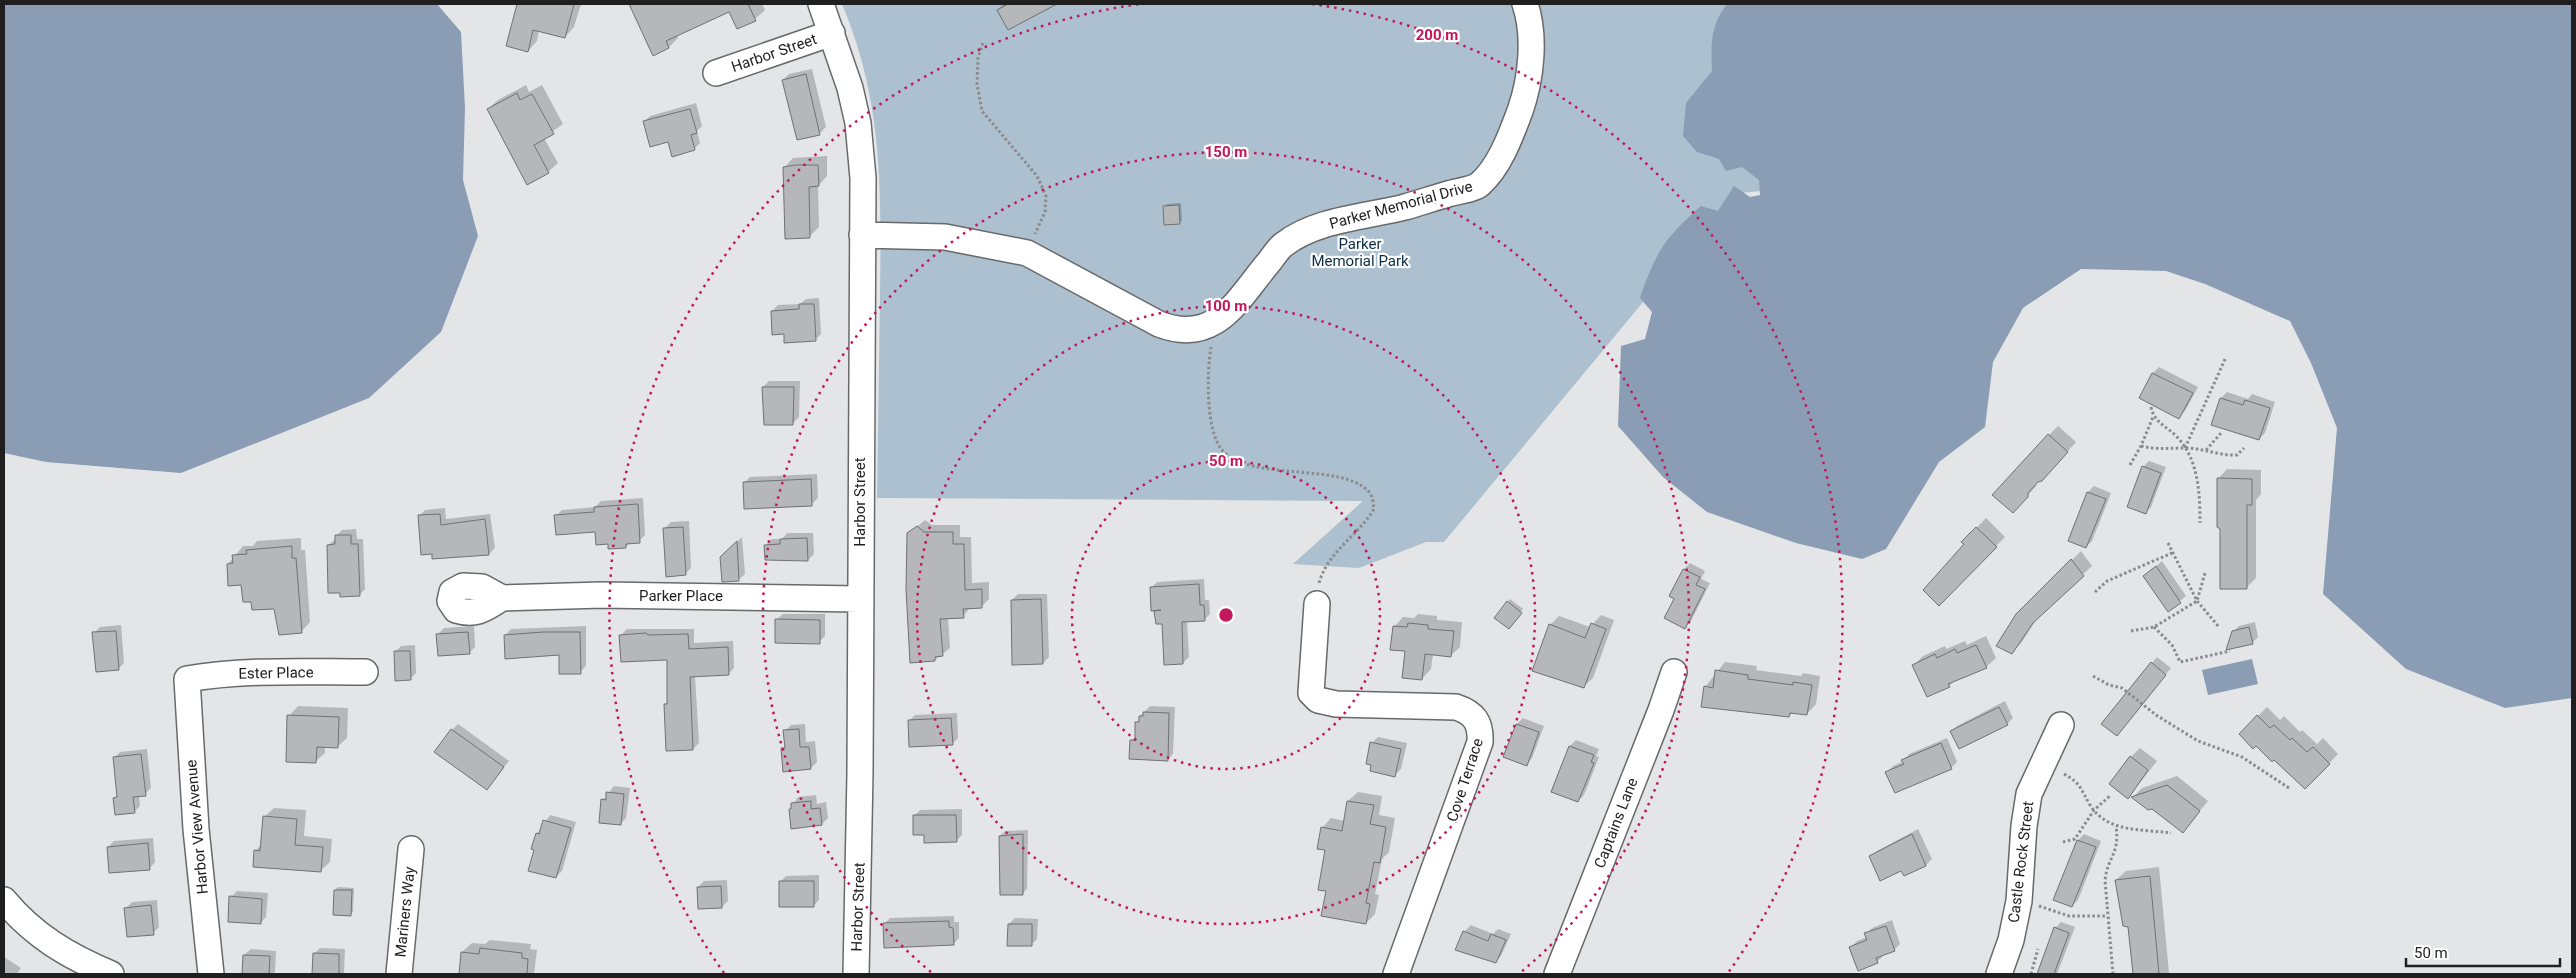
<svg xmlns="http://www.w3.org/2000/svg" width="2576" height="978" viewBox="0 0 2576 978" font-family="Roboto,sans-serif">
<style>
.green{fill:#acc0d0}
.water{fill:#8a9db5}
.shadow{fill:#0003}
.building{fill:#b5b7b8;stroke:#6f7172}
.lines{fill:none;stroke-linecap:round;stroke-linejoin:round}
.minor-casing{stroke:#68696b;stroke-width:28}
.path{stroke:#8a8a8c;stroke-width:3;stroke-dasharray:2.5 2.5;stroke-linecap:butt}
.minor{stroke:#fff;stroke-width:25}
.ring{fill:none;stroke:#c2185b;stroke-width:2.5;stroke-dasharray:2.5 5}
.labels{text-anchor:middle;stroke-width:4.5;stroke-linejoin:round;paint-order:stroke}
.street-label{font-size:15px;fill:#1f1f20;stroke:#fff}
.park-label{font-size:15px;fill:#092e44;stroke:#fff}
.centre{fill:#c2185b;stroke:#fff;stroke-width:2.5}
.ring-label{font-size:15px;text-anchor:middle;font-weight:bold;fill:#c2185b;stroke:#fff;stroke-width:4.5;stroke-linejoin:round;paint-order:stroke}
</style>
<rect width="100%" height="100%" fill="#e4e5e7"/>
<!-- green -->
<path class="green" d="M842 4H1742L1762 173 1761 191 1741 193 1668 272 1444 542H1426L1359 568 1293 564 1363 501 877 498C878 431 879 365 880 298 881 192 884 104 842 4Z"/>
<!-- water -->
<path class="water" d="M4 4H437L461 32 465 108 463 180 478 236 441 332 369 398 181 473 46 462 4 453Z
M1727 4H2572V698L2505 708 2406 669 2323 594 2337 428 2311 363 2290 321 2205 284 2166 271 2081 269 2023 308 1993 362 1985 427 1939 462 1886 549 1862 559 1796 543 1707 512 1663 477 1618 426 1621 346 1645 339 1652 312 1640 298C1656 251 1665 238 1701 206L1718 211 1734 186 1750 197 1760 195 1759 180 1742 167 1726 171 1719 159 1697 152 1683 136 1686 103 1712 71C1711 44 1710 26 1727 4Z
M2252 659 2258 684 2208 695 2202 670Z"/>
<!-- shadow -->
<path class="shadow" d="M518 4H583L580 7 574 27 565 37 539 30 537 41 528 51 508 45Z
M762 4 765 10 755 19 738 28 729 10 677 35 678 38 669 47 654 54 631 5Z
M1004 4H1053L1008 28 998 10Z
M812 69 826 127 820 133 783 80 789 74Z
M526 85 529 92 542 85 563 124 544 138 558 163 548 172 488 109 498 100Z
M696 103 702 126 697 131 700 143 694 149 669 140 644 122 650 116Z
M827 156V176L818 186 819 227 809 237 784 168 793 158Z
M1181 203 1182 220 1179 223 1164 206 1167 204Z
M819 298 821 334 815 340 785 333 772 311 778 305 800 304 806 299Z
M2159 367 2198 387 2185 411 2179 417 2141 397 2153 373Z
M769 381H800L799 417 793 423 763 387Z
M2227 392 2248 399 2252 394 2275 402 2265 433 2259 439 2213 424 2221 398Z
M2058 426 2076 442 2051 470 2036 483V486L2022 502 2049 435Z
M2149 461 2166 467 2151 507 2145 513 2143 467Z
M2227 469 2261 470V494L2256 500V578L2247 587 2221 528 2218 479Z
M817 474 818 498 812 504 744 483 750 477Z
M2094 486 2111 493 2092 541 2086 547 2069 540 2088 492Z
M643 498 645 535 639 541 630 542 626 547 609 543 596 531 556 516 562 510 595 507 601 501Z
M445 508 446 519 490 514 495 548 489 554 433 552 419 516 425 510Z
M1986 518 2005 537 1939 604 1966 544 1963 542Z
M925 520 932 525H960V537H971L972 583 989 582V599L982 606 971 607 963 616 948 617 950 648 935 660 908 534Z
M689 521 691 568 685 574 665 528 671 522Z
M356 529 357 539H363L365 589 359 595 328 545 336 539V536L342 530Z
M787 533H813L814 554 808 560 766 545 772 539H782Z
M742 537 745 574 738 580 722 557Z
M301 538V550H305L310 622 301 632 275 608 252 601 228 564 243 546H253L257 541Z
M2081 551 2092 566 2040 614 2021 643 2012 652 2017 615Z
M2162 561 2186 596 2168 610 2145 576Z
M1690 563 1705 571 1701 579 1710 583 1691 621 1685 627 1676 599 1684 569Z
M1204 579 1205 600H1209L1210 614 1204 620 1187 621 1189 657 1183 663 1156 612 1158 609 1151 588 1157 582Z
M1018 594H1047L1049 657 1043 663 1012 600Z
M1510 599 1523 609 1511 625 1508 602Z
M783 614H825V636L819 642 776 620Z
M1418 614 1437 616V620L1462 622 1460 647 1450 656 1433 654 1431 669 1422 679 1394 627 1403 617 1414 618Z
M1601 615 1614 620 1593 678 1583 687 1550 625 1559 616 1590 627Z
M2255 622 2258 637 2252 643 2233 632 2239 626Z
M121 625 124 663 118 669 94 633 100 627Z
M474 626 475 647 469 653 438 634 444 628Z
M586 626V666L580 672 560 653 505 635 511 629Z
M627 629H694V643L733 641 734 668 728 674 695 676 699 743 693 749 665 704 669 701 668 658 621 635Z
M1986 636 1996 658 1986 667 1955 680 1949 686 1914 665 1923 656 1945 646 1946 649 1965 641 1967 645Z
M415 645 416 673 410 679 395 652 401 646Z
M2157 657 2171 668 2123 728 2152 663Z
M1725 662 1757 666 1756 670 1801 676 1803 673 1820 676 1816 704 1807 714 1793 712 1789 716 1705 687Z
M2005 701 2013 718 2007 724 1959 747 1951 732 1957 726Z
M298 706 348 708 347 738 337 747 325 746V753L315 762 289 716Z
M1150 706 1175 707 1173 754 1167 760 1131 741 1136 736 1137 723 1140 716Z
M2267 707 2280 720 2284 716 2300 732 2302 730 2317 744 2323 738 2338 754 2305 788 2274 758 2240 734Z
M957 713 958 738 952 744 909 721 915 715Z
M1523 718 1544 726 1532 758 1526 764 1505 756 1517 724Z
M458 724 509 761 487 788 452 730Z
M805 724 806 742 815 741 817 762 811 768 783 748 786 745 785 731 791 725Z
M1378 737 1407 743 1401 769 1395 775 1372 764V743Z
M1947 738 1957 762 1951 768 1887 772 1893 766 1904 761 1909 754Z
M1576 740 1599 749 1596 756 1599 757 1584 795 1578 801 1552 791 1570 746Z
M2140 748 2157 761 2128 798 2131 757Z
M147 749 151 788 145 794 139 795 140 806 134 812 115 798 118 794 114 758 120 752Z
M2177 776 2208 801 2183 831 2152 808 2133 797 2142 788Z
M614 786 630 788 626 818 620 824 603 800Z
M1358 792 1382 796 1379 815 1395 818 1389 852 1382 859 1375 894 1379 895 1375 914 1366 923 1327 890V849L1322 828 1331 818 1345 821 1348 801Z
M816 795 817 804 826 802 828 818 822 824 790 809 798 797Z
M274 808 306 810 304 836 332 839 330 862 320 871 255 851 262 844 264 817Z
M962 809V835L956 841 925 834 914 816 920 810Z
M550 815 576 822 562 871 556 877 536 849 537 834Z
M1918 829 1932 859 1926 865 1904 875 1902 870 1871 857 1877 851Z
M1028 830 1027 889 1022 894 1000 836 1005 831Z
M2084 834 2101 841 2078 900 2072 906 2078 840Z
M153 838 155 862 149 869 108 847 114 841Z
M2159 867 2169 973 2134 974 2129 926 2116 880 2126 871Z
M819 875V900L813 906 780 882 786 876Z
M727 880 728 901 722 907 698 887 704 881Z
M338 887 354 888 353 912 350 915 335 890Z
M237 891 268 893 266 917 260 923 231 897Z
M157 900 159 927 153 933 126 908 132 902Z
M954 916V922H959V938L953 944 884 924 890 918Z
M1015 918 1038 919 1037 939 1031 945 1009 924Z
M1892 920 1900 944 1894 950 1882 954 1883 956 1877 962 1851 947 1857 941 1867 937 1866 934 1872 928Z
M2061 922 2075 927 2057 974H2038L2055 928Z
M1471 925 1493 934 1498 929 1511 934 1501 956 1495 962 1457 950 1465 931Z
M490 940 531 944 530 949 537 950 534 974H460L462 952 472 943 485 944Z
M320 948 345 949 344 974H314V954Z
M251 949 276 951 275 972 272 974H243L244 955Z
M4 957 21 968 17 974H4Z"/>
<!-- building -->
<path class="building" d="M517 4H574L565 38 533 30 528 52 506 46Z
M629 4H748L756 21 737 29 729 12 666 41 669 48 653 56Z
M1008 4H1057L1008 30 997 10Z
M806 74 820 135 797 140 782 80Z
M517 93 520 100 532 94 554 134 534 145 549 173 527 185 487 109Z
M690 109 697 133 691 135 695 150 672 157 668 142 650 147 643 121Z
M796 165H818L819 186 809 187 810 238 785 239 783 167Z
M1179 205 1180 224 1164 225 1163 206Z
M799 304H814L816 341 784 343V334L772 335 771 311 799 309Z
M2152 373 2193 393 2179 419 2139 398Z
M762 387H794L793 425H764Z
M2220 398 2243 405 2245 400 2270 408 2259 440 2211 425Z
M2048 434 2068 452 2042 481 2038 482 2028 493V497L2013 513 1992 495Z
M2142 466 2161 473 2146 514 2127 507Z
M2217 478 2252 479V505H2247V589H2220V529L2217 527Z
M811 479 812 506 744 509 743 482Z
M2087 492 2106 499 2086 548 2068 541Z
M638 504 640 543 626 544V548L608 549V544L596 545 595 532 556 535 554 515 594 512V507Z
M440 514 441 525 485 519 489 555 432 559V554L421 555 418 515Z
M917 526 924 532H953V544H964L965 590 982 589V608L963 609 964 618 940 619 943 656 935 657V661L910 663 906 589 907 533Z
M683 527 686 575 666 577 663 528Z
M1976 527 1997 547 1939 606 1923 590 1964 544 1961 542Z
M335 535H351V544H358L360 596 340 597V593H328L327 545 335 544Z
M807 538 808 561 765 560 764 545 780 544V539Z
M737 541 739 581 722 582 720 557Z
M292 546V558H296L302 633 279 635 274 609 252 610 251 602H243L241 585 228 586 227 564 233 563 232 555 247 554 246 550Z
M2071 559 2084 576 2033 623 2012 654 1996 646 2016 614Z
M2156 566 2181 603 2168 612 2143 576Z
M1683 569 1700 577 1696 585 1705 589 1685 629 1664 618 1674 599 1669 596Z
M1199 584 1200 605H1204L1205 621 1182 622 1183 664 1164 665 1162 624H1156L1154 611 1161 610 1151 611 1150 587Z
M1041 599 1043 664 1012 665 1011 600Z
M1507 601 1522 613 1509 629 1494 618Z
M775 619 820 620V644L775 643Z
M1408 623 1428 625V629L1454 631 1451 657 1425 654 1422 680 1402 678 1405 651 1390 650 1393 626 1407 627Z
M1591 623 1606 629 1584 688 1532 671 1549 624 1585 638Z
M2249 627 2253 644 2226 650 2232 631Z
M116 631 119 670 96 672 92 632Z
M468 632 470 654 438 656 436 634Z
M543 632H580L581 674H559V655L505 659 504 635Z
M646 633 648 635 688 634 689 649 728 647 729 675 690 677 693 750 666 751 664 704H667V660L621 662 619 635Z
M1976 645 1987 668 1948 684 1950 687 1927 697 1912 665 1935 654 1937 658 1955 649 1957 653Z
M394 651H410L411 680 395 681Z
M2151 662 2166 675 2117 736 2101 724Z
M1715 670 1748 675V679L1793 685V682L1812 685 1807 715 1790 713 1789 717 1701 707 1704 686 1713 688Z
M1999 707 2008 725 1959 749 1950 731Z
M1143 712 1169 713 1168 761 1129 759 1130 740H1135V722H1139V716H1143Z
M287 715 339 717 338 748 317 747 316 763 286 762Z
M2257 715 2270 728 2274 725 2290 740 2292 738 2307 752 2313 747 2330 764 2305 789 2274 760 2272 762 2256 746 2253 749 2239 734Z
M951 718 953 745 909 747 908 720Z
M1516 724 1539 732 1527 766 1503 757Z
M451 729 504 767 487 790 434 752Z
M799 729 800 747H809L811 769 783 772 781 748H785L783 730Z
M1370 742 1401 749 1395 777 1370 771 1371 765 1366 764Z
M1941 743 1952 769 1895 793 1885 772 1904 764 1901 760Z
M1569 746 1594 755 1591 762 1594 763 1578 802 1551 792Z
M141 754 146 796 133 797 135 813 115 815 113 798 117 797 113 757Z
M2130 756 2148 770 2128 799 2109 784Z
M2167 785 2200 811 2183 833 2152 809 2148 810 2131 797Z
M606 792 624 794 621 825 599 823 601 799 606 800Z
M811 801V809L820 808 822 825 791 829 789 809H791V803Z
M1347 801 1374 805 1370 824 1386 827 1380 863 1374 862 1366 903 1370 904 1366 924 1321 916 1326 891 1318 890 1325 850 1317 849 1321 827 1342 831Z
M913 815H956L957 842 924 843V835H913Z
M263 816 297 819 295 845 323 847 321 872 253 867 254 850 260 851Z
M543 820 571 828 556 878 528 871 534 850 531 849 536 833 539 834Z
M1023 834V895H1000L999 836Z
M1912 834 1926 866 1904 876 1901 871 1880 881 1869 856Z
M2077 840 2096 847 2072 907 2053 900Z
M148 843 150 870 109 873 107 847Z
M2150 876 2159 974H2133L2128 927 2123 926 2115 880Z
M779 881H814V907H779Z
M721 886 722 908 698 909 697 887Z
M334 890H352L351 916 333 915Z
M229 896 262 899 261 924 228 922Z
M151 905 154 935 127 937 124 908Z
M949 921V927L953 928 954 945 884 948 883 923Z
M1008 924H1032V946H1007Z
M1886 926 1895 951 1876 958 1878 963 1858 971 1849 947 1867 940 1864 933Z
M2054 927 2069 933 2054 974H2037Z
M1463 931 1488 941 1491 934 1506 940 1496 963 1455 950Z
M480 948 522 953V958L528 959 527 974H459L461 952 479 954Z
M313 953 339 954V974H312Z
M243 955 270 956 269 974H242Z"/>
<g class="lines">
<!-- minor casing -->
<g class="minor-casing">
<path id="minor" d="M821 4 850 88 858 123 863 178 860 773 856 974
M716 73 832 33
M862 235 945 237 1027 253 1159 324C1216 346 1237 300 1269 262 1273 257 1278 249 1283 245 1316 219 1366 217 1405 207 1419 203 1434 198 1448 194 1457 191 1473 190 1480 184 1500 166 1511 135 1520 111 1531 80 1536 36 1525 4
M502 598C485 609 476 616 456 610L450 601 452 592 463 586 482 587 502 598 602 595 859 599
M1317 604 1311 693 1318 700 1336 704 1456 707C1474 713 1481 722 1480 742L1396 974
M4 900C34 936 68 956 111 974
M211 974 196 829 187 679C246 669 306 672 365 672
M399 974 411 849
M1557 974 1661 710 1674 672
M1999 974 2011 940 2019 901 2024 826 2029 794 2061 725"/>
</g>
<!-- path -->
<path class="path" d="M983 43 978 58 977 84 982 111 1037 176 1046 196 1045 212 1035 234
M1211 347C1207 372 1205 432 1223 451 1252 482 1340 462 1368 491 1373 495 1373 503 1374 509 1359 535 1328 551 1319 583
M2151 407C2154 423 2167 426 2178 438 2199 461 2200 495 2200 523
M2141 446C2157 450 2170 448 2185 448 2203 448 2219 456 2237 455L2244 448
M2185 448 2226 357
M2206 450 2221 433
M2130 465 2141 446 2153 417
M2168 543 2197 601 2219 627
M2095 592 2107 581 2172 553
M2154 627 2172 645 2180 662 2230 651
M2131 631 2154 627 2197 601 2205 573
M2093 676 2109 685 2122 688 2156 715 2198 741 2242 757 2289 788
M2064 774C2081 783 2081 790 2090 805 2107 833 2143 829 2171 833
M2063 842 2075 839 2094 810 2111 795
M2039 906 2069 916H2107
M2031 974 2038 949
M2113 974 2105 880C2108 856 2120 854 2116 826"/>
<!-- minor -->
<use href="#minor" class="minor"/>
</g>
<!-- distance rings -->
<g class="ring">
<circle cx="1226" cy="615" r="154"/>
<circle cx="1226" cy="615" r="309"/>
<path d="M931 972A463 463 0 1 1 1521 972"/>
<path d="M724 973A617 617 0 0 1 1140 4M1312 4A617 617 0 0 1 1728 973"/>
</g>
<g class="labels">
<!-- street labels -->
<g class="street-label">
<text transform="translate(774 53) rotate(-19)" y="5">Harbor Street</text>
<text transform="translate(1401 205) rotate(-15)" y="5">Parker Memorial Drive</text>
<text transform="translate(860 502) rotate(-90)" y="5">Harbor Street</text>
<text x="681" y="601">Parker Place</text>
<text transform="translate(276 673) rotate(-1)" y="5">Ester Place</text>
<text transform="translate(1465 780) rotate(-72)" y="5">Cove Terrace</text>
<text transform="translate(1616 823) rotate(-69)" y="5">Captains Lane</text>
<text transform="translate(197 827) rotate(-95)" y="5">Harbor View Avenue</text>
<text transform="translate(2021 862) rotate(-83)" y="5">Castle Rock Street</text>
<text transform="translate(858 907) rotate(-88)" y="5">Harbor Street</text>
<text transform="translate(405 912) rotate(-84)" y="5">Mariners Way</text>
</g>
<!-- park labels -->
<g class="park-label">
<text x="1360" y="249">Parker<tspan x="1360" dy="17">Memorial Park</tspan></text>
</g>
</g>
<circle cx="1226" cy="615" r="8" class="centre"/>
<g class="ring-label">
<text x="1437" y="40">200 m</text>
<text x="1226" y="157">150 m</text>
<text x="1226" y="311">100 m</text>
<text x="1226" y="466">50 m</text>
</g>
<!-- border -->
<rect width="2576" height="978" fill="none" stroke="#1f1f20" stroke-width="10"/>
<!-- scale -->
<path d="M2406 958v8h154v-8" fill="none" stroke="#1f1f20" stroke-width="2.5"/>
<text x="2414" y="958" font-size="15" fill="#1f1f20" stroke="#ffffff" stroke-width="4" paint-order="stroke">50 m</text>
</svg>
